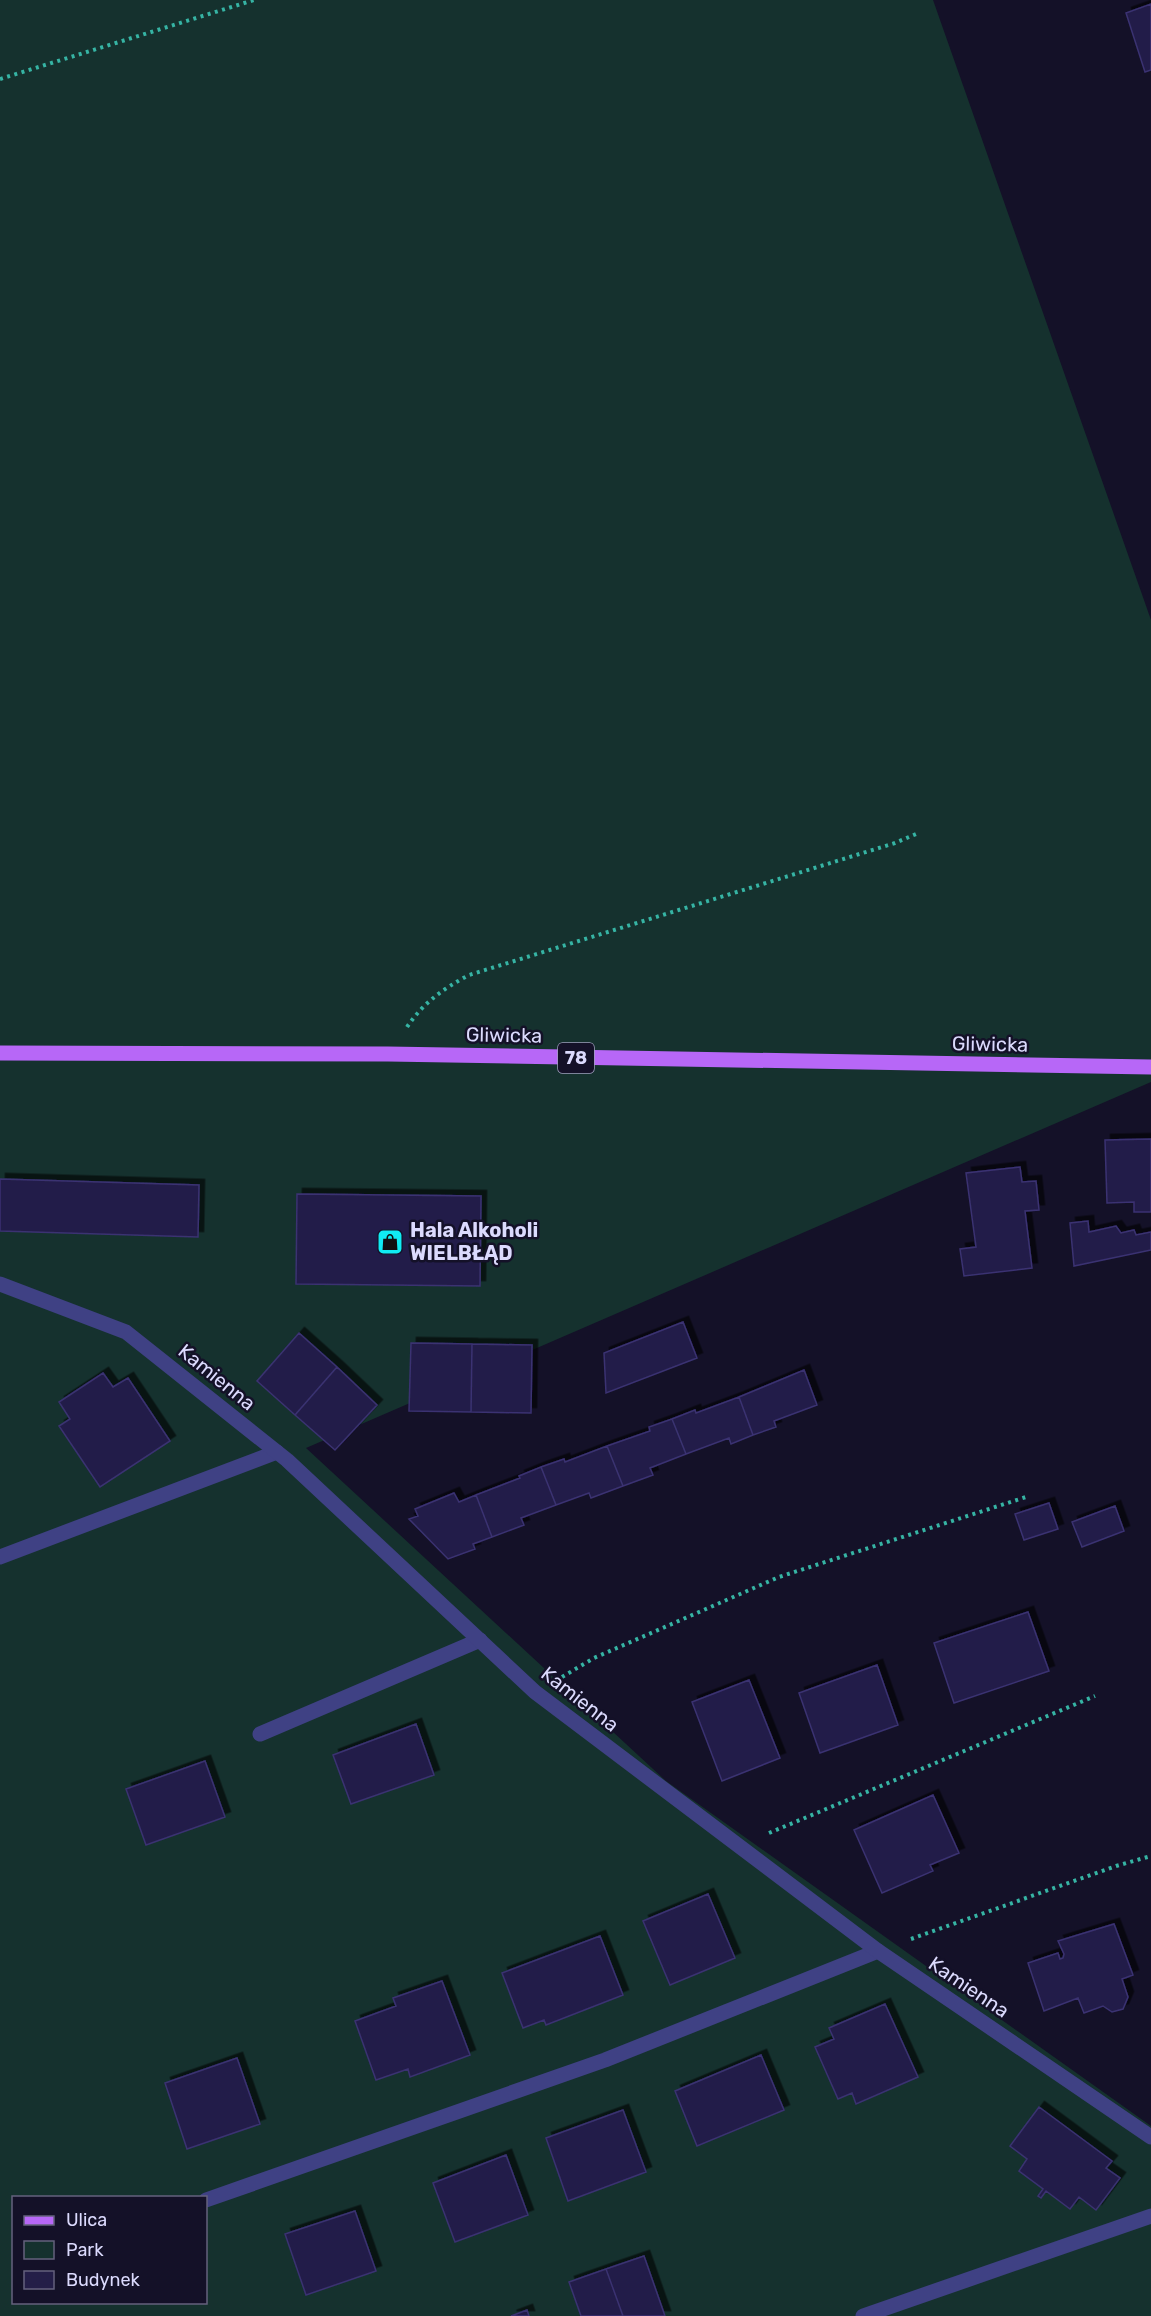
<svg xmlns="http://www.w3.org/2000/svg" width="1151" height="2316" viewBox="0 0 1151 2316" font-family="Rubik,sans-serif">
<style>
.green{fill:#15312e;fill-rule:evenodd}
.building{fill:#241e48;stroke:#3a3272;stroke-width:1.5;filter:url(#shadow)}
.lines{fill:none;stroke-linecap:round;stroke-linejoin:round}
.path{stroke:#36b4a4;stroke-width:4;stroke-dasharray:3 4.5;stroke-linecap:butt}
.service{stroke:#3f4184;stroke-width:15}
.minor{stroke:#3f4184;stroke-width:15}
.primary{stroke:#b767f7;stroke-width:15}
.labels{text-anchor:middle;stroke-width:5;stroke-linejoin:round;paint-order:stroke}
.shield{fill:#141128;stroke:#9f9ebd;stroke-width:1.5}
.shield-label{font-size:18px;font-weight:bold;fill:#dbdafd}
.street-label{font-size:20px;fill:#dbdafd;stroke:#141128}
.poi-label{font-size:20px;font-weight:bold;fill:#dbdafd;stroke:#141128;text-anchor:start}
</style>
<defs>
<filter id="shadow"><feDropShadow dx="5.5" dy="-5.5" stdDeviation="0" flood-color="#0009"/></filter>
</defs>
<rect width="100%" height="100%" fill="#141128"/>
<!-- green -->
<path class="green" d="M0 0H933L1151 620V1082L306 1448 666 1781 1151 2126V2316H0ZM14 2198H206V2302H14Z"/>
<!-- building -->
<path class="building" d="M1151 4V70L1145 72 1126 13Z
M1151 1139V1212H1134V1202L1107 1203 1105 1140Z
M1020 1167 1022 1182 1036 1181 1039 1210 1025 1211 1032 1268 964 1276 960 1249 976 1247 966 1173Z
M0 1179 199 1185 198 1237 0 1231Z
M297 1194 481 1196 480 1286 296 1284Z
M1088 1221 1089 1232 1116 1226 1121 1233 1134 1230 1136 1235 1151 1232V1250L1074 1266 1070 1223Z
M683 1322 697 1358 606 1393 604 1353Z
M299 1333 337 1367 295 1415 257 1381Z
M411 1343 472 1344 471 1412 409 1411Z
M472 1344 532 1345 531 1413 471 1412Z
M337 1367 377 1405 335 1450 295 1415Z
M804 1370 817 1405 774 1421 776 1427 753 1435 739 1397Z
M103 1373 113 1387 128 1378 170 1441 100 1487 59 1426 70 1419 59 1402Z
M739 1397 753 1435 731 1444 729 1438 686 1454 672 1419 695 1410 696 1413Z
M672 1419 686 1454 650 1468 653 1475 623 1486 607 1446 650 1431 649 1427Z
M607 1446 623 1486 591 1498 589 1493 556 1505 541 1467 564 1459 565 1462Z
M541 1467 556 1505 521 1518 524 1525 492 1537 476 1495 520 1478 519 1476Z
M454 1493 459 1502 476 1495 492 1537 473 1544 475 1549 448 1559 409 1519 418 1516 415 1509Z
M1049 1503 1058 1529 1024 1540 1015 1514Z
M1115 1506 1124 1531 1082 1547 1072 1522Z
M1028 1612 1049 1671 954 1703 934 1643Z
M877 1665 898 1725 820 1753 799 1693Z
M749 1680 780 1758 722 1781 692 1702Z
M416 1724 434 1775 351 1804 333 1755Z
M205 1761 225 1817 146 1845 126 1789Z
M933 1795 959 1853 930 1865 933 1871 882 1893 854 1830Z
M708 1894 735 1958 670 1985 643 1921Z
M1114 1924 1133 1975 1122 1979 1128 1997 1123 2009 1112 2012 1103 2006 1084 2013 1078 1998 1044 2011 1028 1963 1058 1953 1060 1959 1063 1958 1064 1954 1058 1941Z
M600 1936 623 1995 546 2025 544 2020 523 2028 502 1973Z
M442 1981 470 2055 410 2077 408 2069 376 2080 355 2021 396 2006 393 1998Z
M885 2004 918 2077 856 2104 852 2093 838 2099 815 2047 834 2039 829 2028Z
M761 2055 784 2110 697 2146 675 2091Z
M237 2058 260 2124 187 2149 165 2083Z
M1039 2107 1112 2161 1106 2168 1120 2178 1096 2210 1079 2197 1070 2209 1046 2191 1041 2198 1038 2196 1043 2189 1019 2171 1027 2159 1010 2146Z
M623 2110 646 2172 568 2201 546 2138Z
M506 2155 528 2215 455 2242 433 2183Z
M355 2211 376 2271 306 2295 285 2234Z
M644 2256 665 2316H623L606 2269Z
M606 2269 623 2316H581L569 2282Z
M527 2310 529 2316H511Z"/>
<g class="lines">
<!-- path -->
<path class="path" d="M0 79 254 0
M407 1027C424 1002 443 989 469 975L895 843 916 834
M562 1677 594 1658 779 1577 1026 1497
M769 1833 1095 1696
M911 1939 1116 1866 1151 1856"/>
<!-- service -->
<path class="service" d="M0 1557 277 1452
M260 1734 480 1640
M206 2200 605 2060 878 1951
M863 2316 1151 2216"/>
<!-- minor -->
<path class="minor" d="M0 1284 126 1332 287 1460 535 1692 878 1951 1151 2137"/>
<!-- primary -->
<path class="primary" d="M0 1053 388 1054 1151 1067"/>
</g>
<!-- icons -->
<defs>
<g id="shop-square" transform="scale(1.35)"><rect x="-9" y="-9" width="18" height="18" rx="4" fill="#10ecf3" stroke="#141128"/><path d="M-5-2.5h2.3a2.7 3.5 0 0 1 5.4 0H5L5.5 6h-11ZM-1.5-2.5h3a1.5 2.3 0 0 0-3 0Z" fill="#111"/></g>
</defs>
<g fill-rule="evenodd">
<use href="#shop-square" x="390" y="1242"/>
</g>
<g class="labels">
<!-- shield labels -->
<rect class="shield" x="558" y="1043" width="36" height="30" rx="4.5"/>
<g class="shield-label">
<text x="576" y="1064">78</text>
</g>
<!-- street labels -->
<g class="street-label">
<text transform="translate(504 1035) rotate(1)" y="7">Gliwicka</text>
<text transform="translate(990 1044) rotate(1)" y="7">Gliwicka</text>
<text transform="translate(217 1377) rotate(39)" y="7">Kamienna</text>
<text transform="translate(580 1699) rotate(38)" y="7">Kamienna</text>
<text transform="translate(969 1987) rotate(34)" y="7">Kamienna</text>
</g>
<!-- poi labels -->
<g class="poi-label">
<text x="410" y="1237">Hala Alkoholi<tspan x="410" dy="23">WIELBŁĄD</tspan></text>
</g>
</g>
<!-- legend -->
<rect x="12" y="2196" width="195" height="108" fill="#141128" stroke="#64617d" stroke-width="1.5"/>
<rect x="24" y="2216" width="30" height="9" fill="#b767f7" stroke="#64617d" stroke-width="1.5"/>
<text x="66" y="2226" font-size="18" fill="#dbdafd">Ulica</text>
<rect x="24" y="2241" width="30" height="18" fill="#15312e" stroke="#64617d" stroke-width="1.5"/>
<text x="66" y="2256" font-size="18" fill="#dbdafd">Park</text>
<rect x="24" y="2271" width="30" height="18" fill="#241e48" stroke="#64617d" stroke-width="1.5"/>
<text x="66" y="2286" font-size="18" fill="#dbdafd">Budynek</text>
</svg>
